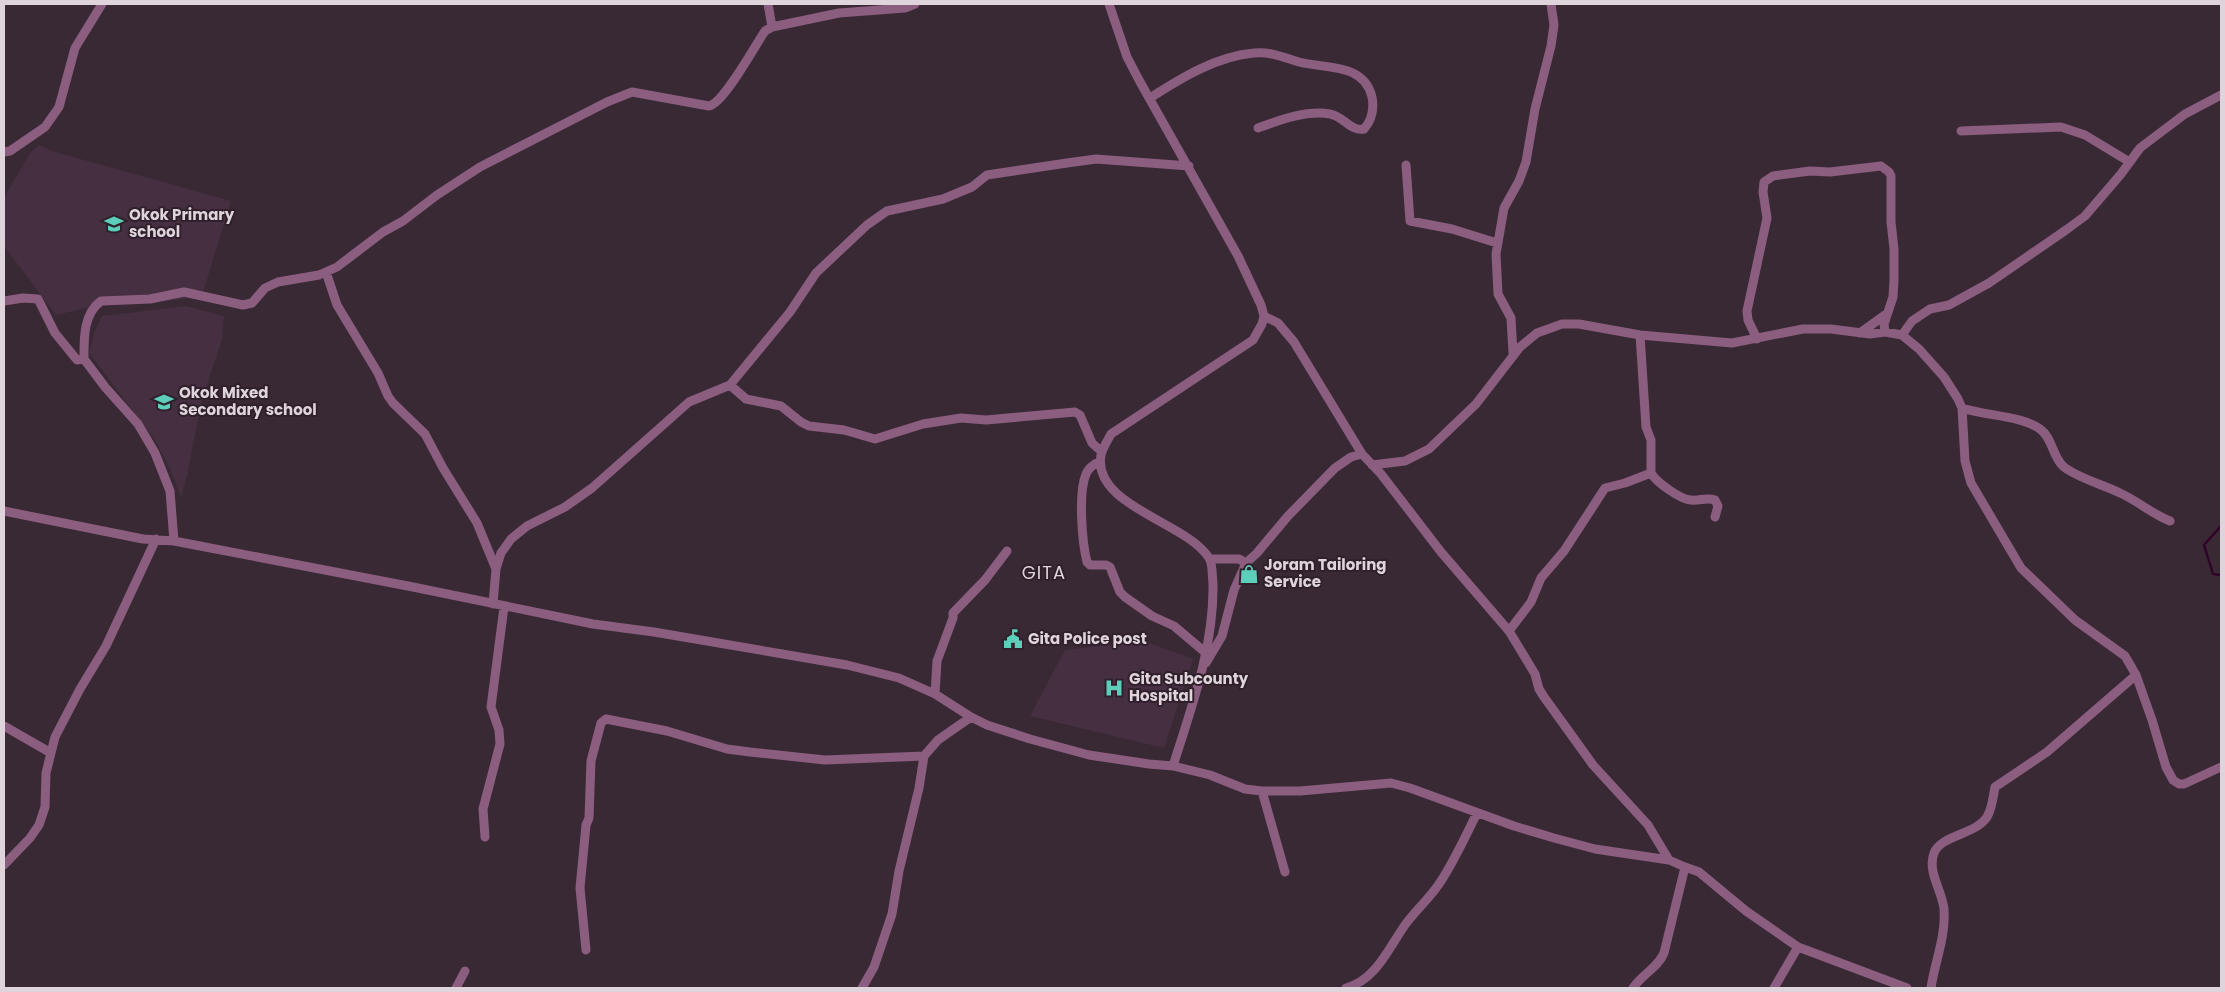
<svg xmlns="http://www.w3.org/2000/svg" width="2225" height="992" viewBox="0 0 2225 992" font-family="Poppins,sans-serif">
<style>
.built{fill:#452f40}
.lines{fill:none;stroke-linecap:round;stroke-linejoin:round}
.stream{stroke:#31032a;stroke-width:2.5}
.minor{stroke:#8b5d7f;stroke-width:9}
.labels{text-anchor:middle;stroke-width:4;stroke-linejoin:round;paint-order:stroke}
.poi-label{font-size:15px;font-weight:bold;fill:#dfd4dc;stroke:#2f202b;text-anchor:start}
.quarter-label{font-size:18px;letter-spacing:1px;fill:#dfd4dc;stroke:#2f202b}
</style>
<rect width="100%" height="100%" fill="#392935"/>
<!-- built -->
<path class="built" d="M39 145 52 151 231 201 201 299 188 298 160 302 91 307 56 315 4 246V198L30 153Z
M186 306 224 316 222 340 202 399 187 476 181 497 170 469 155 440 89 353 94 333 102 316Z
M1144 641 1193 659 1164 748 1030 716 1065 650Z"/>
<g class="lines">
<!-- stream -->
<path class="stream" d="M2221 526 2204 545 2213 574 2221 575"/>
<!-- minor -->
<path class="minor" d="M768 4 772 27
M1109 4 1127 57 1139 80 1238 256 1261 305 1264 316 1262 324 1253 340 1111 434C1108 440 1103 447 1101 455 1092 506 1187 522 1209 558 1213 564 1212 576 1213 584 1214 646 1192 706 1173 766
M1150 98C1181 78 1217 56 1254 53 1270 51 1285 58 1299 62 1326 69 1364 63 1372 97 1374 108 1372 120 1364 129 1351 132 1343 116 1330 114 1306 110 1280 120 1258 128
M1961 131 2061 127 2085 135 2128 161
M4 152 10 151 45 127 59 107 75 48 102 4
M1406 165 1410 221 1452 229 1497 243
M326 272 337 305 378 373 388 396 393 403 425 434 443 468 477 523 496 569
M4 301 23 298 38 299 55 333 77 360 84 359 105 387 138 424 155 453 170 491 174 541
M1264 316 1278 323 1294 342 1362 454 1381 474 1441 552 1509 631 1535 674 1539 689 1544 697 1593 765 1648 825 1669 860
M1860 333 1885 315
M1640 335 1646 427 1651 440V473C1656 482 1681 500 1691 500 1700 501 1706 497 1715 500L1718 506 1715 517
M1902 335 1912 321 1930 309 1949 305 1989 283 2066 230 2085 216 2121 174 2140 148 2185 114 2221 95
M1757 339 1748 320 1747 311 1767 218 1763 192 1764 182 1773 176 1810 171 1830 172 1881 166 1889 172 1891 176V222L1894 249V280L1893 297 1884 324 1885 332
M1513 353 1511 318 1498 294 1496 254 1504 208 1519 181 1526 162 1535 109 1551 46 1554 25 1551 4
M84 359C84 339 83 314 101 301L150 299 184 292 243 305 252 303 265 288 278 282 319 275 337 267 383 232 403 221 437 195 480 167 607 102 632 92 709 106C724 103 754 47 765 31L772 27 839 13 905 8 915 4
M730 385 746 399 781 406 801 422 809 426 844 430 875 439 923 424 961 418 986 420 1075 412 1080 415 1092 443 1102 452
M1962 408C1985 416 2020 415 2040 429 2053 438 2052 457 2064 467 2078 478 2104 485 2120 493 2138 501 2152 514 2170 521
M1100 461C1094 464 1089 467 1086 474 1078 493 1082 542 1087 562L1090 565H1106L1110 567 1120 592 1125 597 1152 616 1174 626 1206 653
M1372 465 1405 461 1429 449 1476 404 1520 347 1537 333 1562 324H1579L1640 335 1732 343 1803 329H1831L1870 334 1885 332 1902 335 1919 349 1944 377 1958 399 1962 408 1965 461 1971 483 2021 568 2075 620 2125 656 2136 675 2152 720 2166 767 2173 780 2179 784H2184L2221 767
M4 511 143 539 174 541 413 587 593 624 654 632 847 665 899 678 935 694 971 717 987 725 1030 739 1089 755 1149 764 1173 766 1210 775 1245 789 1262 791H1300L1391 783 1410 788 1514 826 1554 838 1595 849 1669 860 1685 867 1699 872 1746 911 1798 947 1907 988
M1210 559H1239L1246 563
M493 604 496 569 501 553 511 539 527 526 565 507 592 488 689 402 730 385 790 312 816 273 867 225 887 211 943 199 972 187 987 175 1067 163 1096 159 1189 166
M1509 631 1531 602 1541 578 1564 551 1605 488 1625 483 1651 473
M1206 663 1222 636 1234 590 1246 563 1257 553 1288 516 1335 468 1351 457 1362 454
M935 694 937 661 953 618V613L985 580 1007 551
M4 726 51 753
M1262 791 1285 872
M485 837 483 809 500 744 499 730 491 707 504 607
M4 865 30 838 39 825 45 807 46 773 55 737 80 689 106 646 156 539
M586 950 580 888 586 825 589 818 591 761 601 723 606 719 667 731 727 749 750 752 825 760 924 756
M456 988 465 971
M862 988 874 967 892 914 899 871 919 788 924 756 938 740 971 717
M1346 988C1376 980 1388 949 1405 925 1415 911 1429 899 1439 884 1454 862 1465 837 1477 813
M1633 988C1642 974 1658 968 1664 953L1685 867
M1774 988 1798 947
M1931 988C1935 961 1946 937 1944 909 1942 890 1927 872 1934 853 1941 835 1975 835 1987 817 1992 809 1993 797 1995 787L2047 752 2136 675"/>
</g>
<!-- icons -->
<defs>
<g id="school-bare" transform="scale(1.5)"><path d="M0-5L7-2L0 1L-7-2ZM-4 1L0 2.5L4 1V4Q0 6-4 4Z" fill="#5cceba" stroke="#2f202b" stroke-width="2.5" paint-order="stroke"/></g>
<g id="shop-bare" transform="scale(1.5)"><path d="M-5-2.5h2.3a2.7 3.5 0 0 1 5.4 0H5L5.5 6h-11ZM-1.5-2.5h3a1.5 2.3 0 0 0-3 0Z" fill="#5cceba" stroke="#2f202b" stroke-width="2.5" paint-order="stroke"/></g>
<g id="civic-bare" transform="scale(1.5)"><path d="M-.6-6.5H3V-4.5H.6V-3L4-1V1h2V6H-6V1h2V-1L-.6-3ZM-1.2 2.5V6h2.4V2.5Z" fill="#5cceba" stroke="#2f202b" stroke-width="2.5" paint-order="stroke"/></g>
<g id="hospital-bare" transform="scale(1.5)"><path d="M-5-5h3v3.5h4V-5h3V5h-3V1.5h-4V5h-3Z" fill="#5cceba" stroke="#2f202b" stroke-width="2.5" paint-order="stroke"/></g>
</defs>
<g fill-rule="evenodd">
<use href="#school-bare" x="114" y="224"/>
<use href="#school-bare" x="164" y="402"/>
<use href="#shop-bare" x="1249" y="574"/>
<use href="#civic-bare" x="1013" y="639"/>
<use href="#hospital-bare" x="1114" y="688"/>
</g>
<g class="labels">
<!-- poi labels -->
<g class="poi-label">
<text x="129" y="220">Okok Primary<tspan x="129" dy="17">school</tspan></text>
<text x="179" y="398">Okok Mixed<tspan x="179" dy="17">Secondary school</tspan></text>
<text x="1264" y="570">Joram Tailoring<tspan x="1264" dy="17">Service</tspan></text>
<text x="1028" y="644">Gita Police post</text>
<text x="1129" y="684">Gita Subcounty<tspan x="1129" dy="17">Hospital</tspan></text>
</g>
<!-- quarter labels -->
<g class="quarter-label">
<text x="1044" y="579">GITA</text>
</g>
</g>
<!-- border -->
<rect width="2225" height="992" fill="none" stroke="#dfd4dc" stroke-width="10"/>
</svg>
